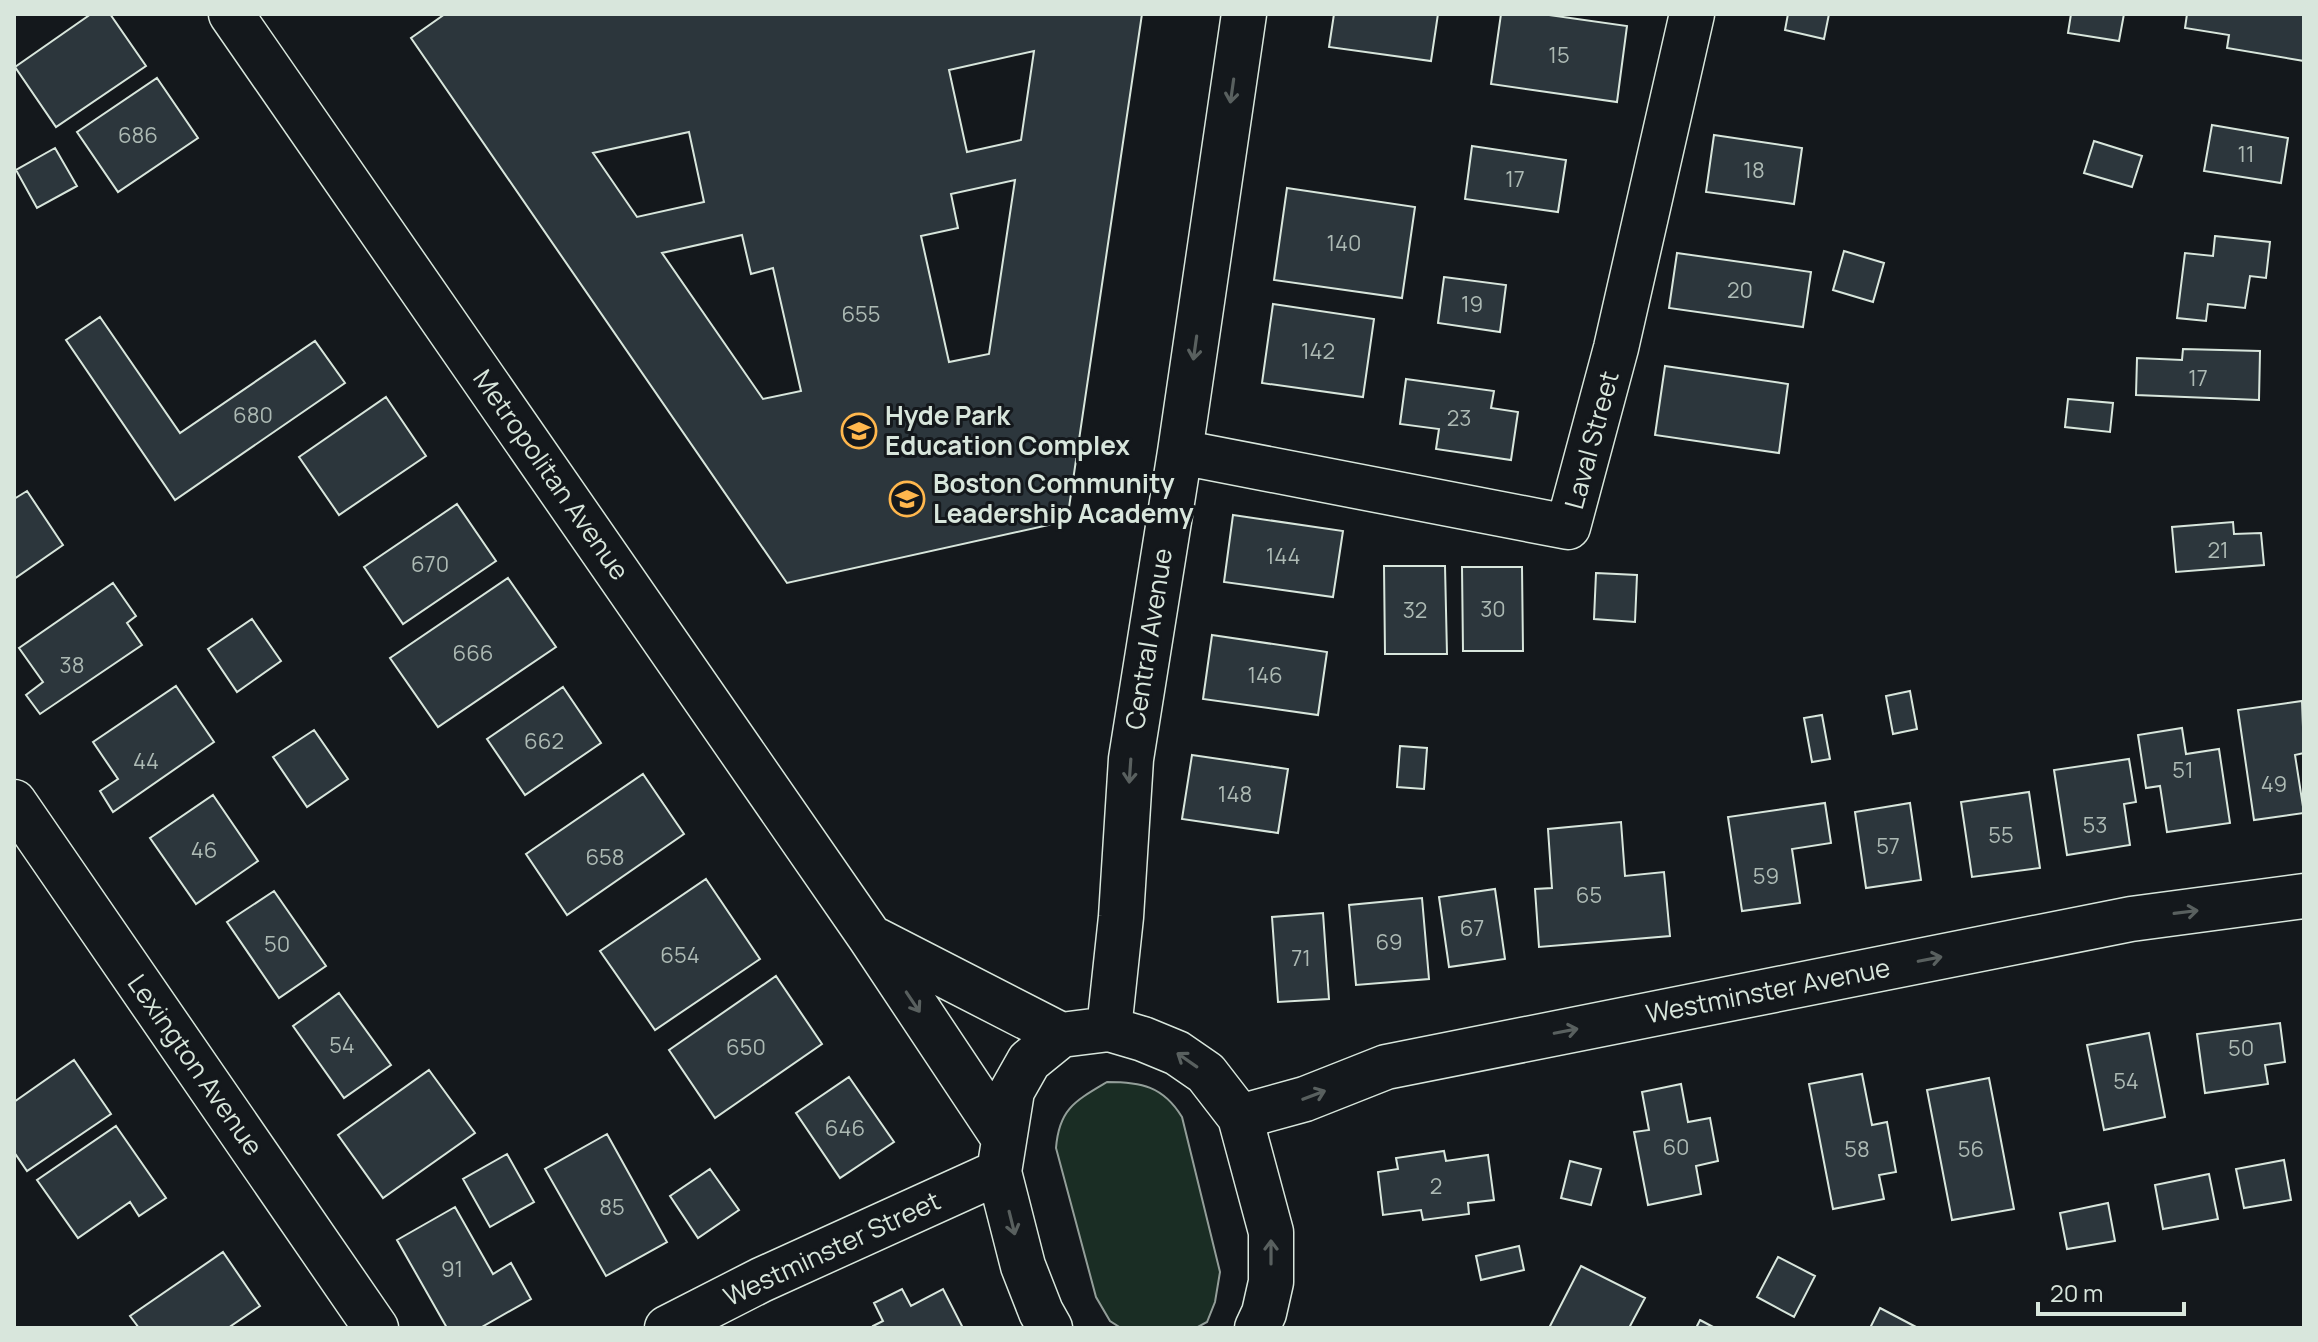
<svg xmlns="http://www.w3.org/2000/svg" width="2318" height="1342" viewBox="0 0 2318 1342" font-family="Manrope,sans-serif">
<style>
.green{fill:#1a2d24;stroke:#939e99;stroke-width:2}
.building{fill:#2c363c;stroke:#d8e6dc;stroke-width:2;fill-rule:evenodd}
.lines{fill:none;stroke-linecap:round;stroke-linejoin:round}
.minor-casing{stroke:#d8e6dc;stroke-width:47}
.minor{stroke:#14181c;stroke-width:44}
.oneway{stroke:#59605f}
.labels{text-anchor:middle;stroke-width:6;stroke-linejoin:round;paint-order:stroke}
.number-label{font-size:22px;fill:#adbab4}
.poi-label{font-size:26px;font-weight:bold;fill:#d8e6dc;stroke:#14181c;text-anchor:start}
.street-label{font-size:26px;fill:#d8e6dc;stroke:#14181c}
</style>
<rect width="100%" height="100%" fill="#14181c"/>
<!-- green -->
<path class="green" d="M1107 1082C1141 1082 1163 1086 1182 1117L1220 1272 1215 1302 1207 1322 1196 1328H1121L1110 1321 1096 1297 1056 1148C1059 1109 1075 1101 1107 1082Z"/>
<!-- building -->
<path class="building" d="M91 14H110L146 66 56 127 15 67Z
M445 14H1142L1067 521 787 583 411 38ZM1034 51 1021 140 967 152 949 70ZM689 132 704 202 637 217 593 153ZM1015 180 989 354 949 362 921 236 958 228 951 194ZM742 235 751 274 773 268 801 391 763 399 662 253Z
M1334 14H1438L1431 61 1329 47Z
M1501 14H1542L1627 26 1617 102 1491 84Z
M1788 14H1829L1824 39 1785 30Z
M2071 14H2124L2119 41 2068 33Z
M2187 14H2304V61L2227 48 2229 35 2185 28Z
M157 78 198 138 118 192 77 132Z
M2212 125 2288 138 2281 183 2204 171Z
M1714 135 1802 148 1794 204 1706 192Z
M2094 141 2142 156 2132 187 2084 173Z
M1472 146 1566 160 1558 212 1465 199Z
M55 148 77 186 37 208 16 170Z
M1287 188 1415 207 1402 298 1274 280Z
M2215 236 2270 242 2266 278 2250 276 2245 308 2208 304 2206 321 2177 318 2185 253 2213 256Z
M1844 251 1884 263 1873 302 1833 290Z
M1677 253 1811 272 1803 327 1669 308Z
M1444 277 1506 285 1500 332 1438 323Z
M1273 304 1374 319 1363 397 1262 383Z
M100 317 180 433 315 341 345 383 175 500 66 340Z
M2183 349 2260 351 2259 400 2136 395 2137 358 2182 360Z
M1665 366 1788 384 1779 453 1655 435Z
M1406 379 1494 391 1491 408 1518 412 1511 460 1436 449 1439 429 1400 424Z
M386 397 426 456 339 515 299 457Z
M2068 399 2113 403 2110 432 2065 427Z
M27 491 63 545 14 579V499Z
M457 504 496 561 403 624 364 567Z
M1233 515 1343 531 1333 597 1224 582Z
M2233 522 2234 534 2261 533 2264 565 2176 572 2172 527Z
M1384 566H1445L1447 654H1385Z
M1462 567H1522L1523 651H1463Z
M1596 573 1637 575 1635 622 1594 619Z
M508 578 556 647 438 727 390 658Z
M113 583 136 616 127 623 142 645 40 714 26 695 43 682 19 648Z
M252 619 281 661 237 692 208 649Z
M1212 635 1327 652 1318 715 1203 699Z
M176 686 214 742 113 812 100 791 118 779 93 742Z
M563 687 601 743 525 795 487 739Z
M1910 691 1917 729 1893 734 1886 696Z
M2302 701 2304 753 2295 755 2304 813 2254 820 2238 710Z
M1822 715 1830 759 1812 762 1804 718Z
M2182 728 2186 754 2219 749 2230 823 2167 832 2160 786 2146 788 2138 735Z
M314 730 348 779 307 807 273 757Z
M1400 746 1427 748 1424 789 1397 787Z
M1192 755 1288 769 1278 833 1182 819Z
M2129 759 2136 802 2124 804 2130 845 2067 855 2054 770Z
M643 774 684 834 567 915 526 854Z
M2029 792 2040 868 1972 877 1961 802Z
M213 795 258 861 196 904 150 838Z
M1825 803 1831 843 1792 849 1800 903 1742 911 1728 817Z
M1910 803 1921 880 1866 888 1855 812Z
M1621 822 1625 876 1664 872 1670 936 1539 947 1535 889 1552 888 1548 829Z
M706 879 760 959 655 1030 600 951Z
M1495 889 1505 959 1449 967 1439 897Z
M274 891 326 966 279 998 227 922Z
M1422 898 1429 979 1356 985 1349 905Z
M1323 913 1329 999 1278 1002 1272 917Z
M776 976 822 1044 715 1118 669 1050Z
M339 993 391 1065 344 1098 293 1026Z
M2280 1023 2285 1062 2265 1065 2268 1084 2205 1093 2197 1034Z
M2149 1033 2165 1117 2104 1130 2087 1045Z
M74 1060 111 1114 27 1171 14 1152V1102Z
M429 1070 475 1133 383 1198 338 1135Z
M1862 1074 1872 1125 1887 1122 1896 1172 1879 1175 1884 1199 1833 1209 1809 1084Z
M849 1077 894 1142 840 1178 796 1113Z
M1989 1078 2014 1209 1952 1220 1927 1090Z
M1681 1084 1688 1122 1710 1118 1718 1161 1696 1166 1701 1194 1648 1205 1634 1132 1649 1130 1642 1092Z
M116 1126 166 1198 139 1216 130 1202 78 1238 37 1180Z
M607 1134 667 1242 606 1276 545 1169Z
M1444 1151 1446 1161 1488 1155 1494 1200 1468 1203 1469 1214 1423 1220 1421 1210 1383 1215 1378 1172 1398 1169 1396 1158Z
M507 1154 534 1202 490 1227 463 1179Z
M2284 1160 2291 1200 2244 1208 2236 1169Z
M1570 1161 1601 1169 1591 1205 1561 1198Z
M710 1169 739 1210 698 1238 670 1196Z
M2209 1174 2218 1219 2163 1229 2155 1185Z
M2108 1203 2115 1241 2067 1249 2060 1213Z
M455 1207 493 1274 511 1263 531 1299 480 1328H447L397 1240Z
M1519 1246 1524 1270 1481 1280 1476 1256Z
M223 1252 260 1306 228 1328H139L130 1316Z
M1778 1257 1815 1276 1794 1317 1757 1297Z
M1581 1266 1645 1298 1629 1328H1549Z
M902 1289 911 1306 943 1289 963 1328H874L873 1326 883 1321 874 1303Z
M1880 1308 1918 1328H1870Z
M1700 1320 1715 1328H1696Z"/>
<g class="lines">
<!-- minor casing -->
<g class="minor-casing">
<path id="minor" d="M231 14 870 937 1003 1137
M1180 452 1568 527 1616 348 1692 14
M14 802 376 1328
M876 940 1061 1035
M1109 1029 1121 917 1131 759 1180 452 1244 14
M1240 1117 1305 1099 1386 1067 2131 919 2304 896
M667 1328 761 1280 999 1172
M1050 1328 1041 1312 1023 1266 999 1172 1012 1091 1029 1061 1061 1035 1109 1029 1143 1039 1177 1053 1206 1073 1240 1117 1271 1232V1282L1264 1313 1257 1328"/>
</g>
<!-- minor -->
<use href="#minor" class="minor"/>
</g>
<!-- one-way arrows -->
<defs><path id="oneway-shaft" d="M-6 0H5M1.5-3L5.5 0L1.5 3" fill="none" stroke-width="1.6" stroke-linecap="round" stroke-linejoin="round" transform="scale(2)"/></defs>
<g class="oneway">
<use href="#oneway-shaft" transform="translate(1232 91) rotate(98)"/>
<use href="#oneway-shaft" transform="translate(1195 348) rotate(98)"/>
<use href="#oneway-shaft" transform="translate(1130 771) rotate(94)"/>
<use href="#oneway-shaft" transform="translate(2186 912) rotate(-7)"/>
<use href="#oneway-shaft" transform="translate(1930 959) rotate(-11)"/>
<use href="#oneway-shaft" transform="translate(913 1002) rotate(56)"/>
<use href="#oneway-shaft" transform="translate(1566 1031) rotate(-11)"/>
<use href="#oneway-shaft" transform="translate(1187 1060) rotate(-145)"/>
<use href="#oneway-shaft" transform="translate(1314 1095) rotate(-21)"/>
<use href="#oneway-shaft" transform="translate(1012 1223) rotate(76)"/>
<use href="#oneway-shaft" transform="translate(1271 1252) rotate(-90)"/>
</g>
<!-- icons -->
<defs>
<g id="school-ring" transform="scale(1.8)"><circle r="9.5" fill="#14181c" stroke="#ffb74d" stroke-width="1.5"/><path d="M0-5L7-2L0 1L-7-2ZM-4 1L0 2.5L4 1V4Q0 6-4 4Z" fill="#ffb74d"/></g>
</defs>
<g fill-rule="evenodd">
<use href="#school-ring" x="859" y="431"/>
<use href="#school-ring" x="907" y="499"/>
</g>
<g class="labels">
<!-- number labels -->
<g class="number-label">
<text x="1559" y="63">15</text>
<text x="138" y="143">686</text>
<text x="2246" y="162">11</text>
<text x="1754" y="178">18</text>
<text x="1515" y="187">17</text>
<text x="1344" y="251">140</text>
<text x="1740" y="298">20</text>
<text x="1472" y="312">19</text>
<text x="861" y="322">655</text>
<text x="1318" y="359">142</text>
<text x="2198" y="386">17</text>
<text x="253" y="423">680</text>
<text x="1459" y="426">23</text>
<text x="2218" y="558">21</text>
<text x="1283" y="564">144</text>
<text x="430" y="572">670</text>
<text x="1493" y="617">30</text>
<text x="1415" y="618">32</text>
<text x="473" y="661">666</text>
<text x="72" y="673">38</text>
<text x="1265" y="683">146</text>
<text x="544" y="749">662</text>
<text x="146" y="769">44</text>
<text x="2183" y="778">51</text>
<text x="2274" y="792">49</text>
<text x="1235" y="802">148</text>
<text x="2095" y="833">53</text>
<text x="2001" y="843">55</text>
<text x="1888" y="854">57</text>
<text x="204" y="858">46</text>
<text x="605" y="865">658</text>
<text x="1766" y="884">59</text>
<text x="1589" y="903">65</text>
<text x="1472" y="936">67</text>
<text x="1389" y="950">69</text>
<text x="277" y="952">50</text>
<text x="680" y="963">654</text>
<text x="1301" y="966">71</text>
<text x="342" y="1053">54</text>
<text x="746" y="1055">650</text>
<text x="2241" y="1056">50</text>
<text x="2126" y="1089">54</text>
<text x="845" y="1136">646</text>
<text x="1676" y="1155">60</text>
<text x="1857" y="1157">58</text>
<text x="1971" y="1157">56</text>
<text x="1436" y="1194">2</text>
<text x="612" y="1215">85</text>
<text x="452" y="1277">91</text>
</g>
<!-- poi labels -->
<g class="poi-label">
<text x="885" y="425">Hyde Park<tspan x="885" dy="30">Education Complex</tspan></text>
<text x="933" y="493">Boston Community<tspan x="933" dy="30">Leadership Academy</tspan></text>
</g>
<!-- street labels -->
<g class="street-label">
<text transform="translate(1592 440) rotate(-75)" y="9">Laval Street</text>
<text transform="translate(551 475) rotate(55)" y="9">Metropolitan Avenue</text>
<text transform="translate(1149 639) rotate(-81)" y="9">Central Avenue</text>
<text transform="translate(1768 991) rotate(-11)" y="9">Westminster Avenue</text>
<text transform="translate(195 1065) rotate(55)" y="9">Lexington Avenue</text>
<text transform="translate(832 1249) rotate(-25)" y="9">Westminster Street</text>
</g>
</g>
<!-- border -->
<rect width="2318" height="1342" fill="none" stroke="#d8e6dc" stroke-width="32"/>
<!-- scale -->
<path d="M2038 1302v12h146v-12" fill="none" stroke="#d8e6dc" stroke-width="4"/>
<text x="2050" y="1302" font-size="24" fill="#d8e6dc" stroke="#14181c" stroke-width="6" paint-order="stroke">20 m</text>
</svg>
